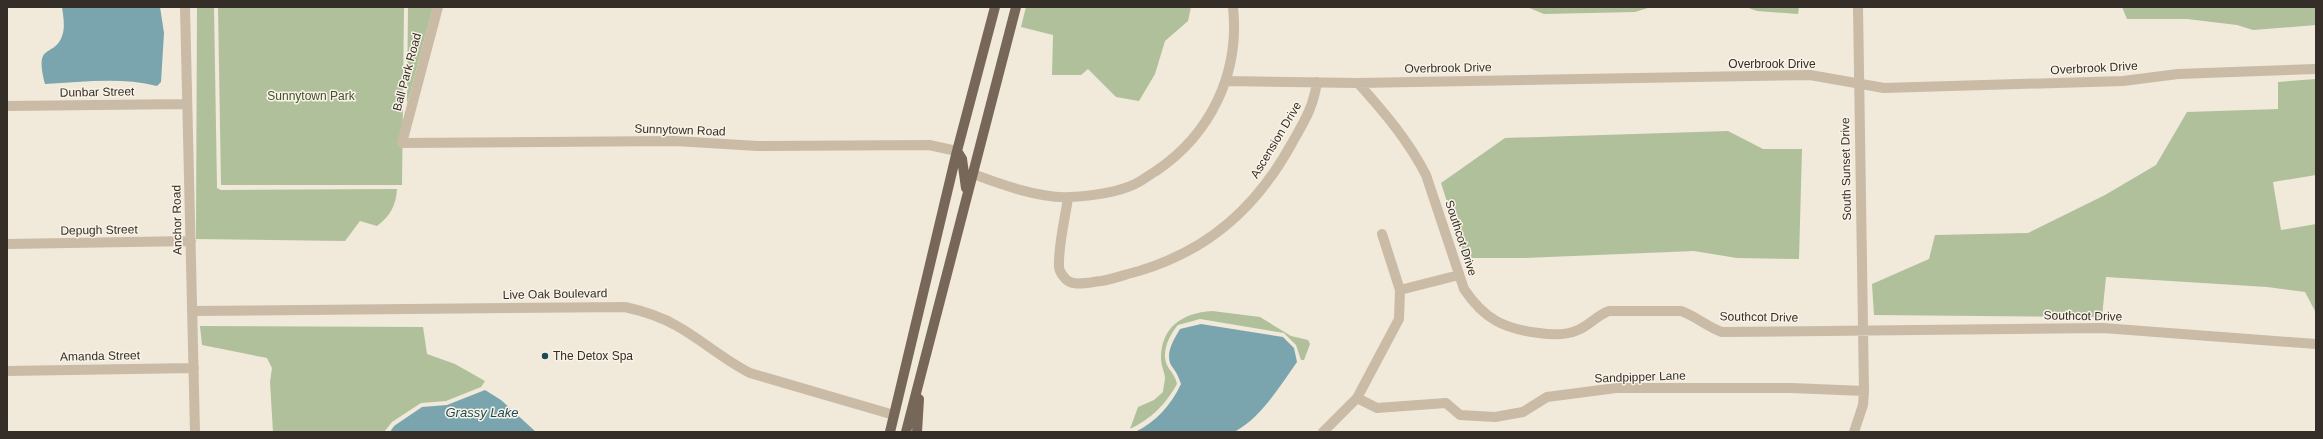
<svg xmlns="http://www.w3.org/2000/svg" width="2323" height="439" viewBox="0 0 2323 439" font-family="Helvetica,sans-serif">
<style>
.green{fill:#afc09b}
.water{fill:#7aa5ae}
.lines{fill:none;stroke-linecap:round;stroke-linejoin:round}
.minor{stroke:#c9bba6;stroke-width:10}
.major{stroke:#776758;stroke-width:10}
.poi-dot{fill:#1d4b56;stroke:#f9f3e7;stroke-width:1.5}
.labels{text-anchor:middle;stroke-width:3;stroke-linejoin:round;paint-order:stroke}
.street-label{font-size:12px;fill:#352d27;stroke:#f9f3e7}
.park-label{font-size:12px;fill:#40532b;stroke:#f9f3e7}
.poi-label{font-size:12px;fill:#352d27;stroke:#f9f3e7;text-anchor:start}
.water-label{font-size:13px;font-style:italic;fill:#1d4b56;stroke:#f9f3e7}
</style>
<rect width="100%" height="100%" fill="#f1e9da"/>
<!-- green -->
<path class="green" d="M197 7H214L217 188 221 190 397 189C396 206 390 216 377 226L360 221 345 241 196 239Z
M218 7H404L402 185H221Z
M408 7H433L407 104Z
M1026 7H1191L1188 21 1165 41 1155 74 1139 101 1116 97 1088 69 1081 75H1052L1053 35 1021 27Z
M1527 7H1651L1635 12 1544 14Z
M1746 7H1799L1798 14 1757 11Z
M2122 7H2316V25L2253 30 2237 25 2187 19H2127Z
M2316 79V175L2273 182 2281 230 2316 224V313L2305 292 2267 287 2106 277 2102 317 1874 315 1872 284 1929 259 1935 235 2028 233 2105 195 2156 165 2187 112 2278 109V82Z
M1728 131 1763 149H1802L1799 259 1737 258 1694 251 1524 258H1465L1441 183 1505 138Z
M1212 311 1260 317 1291 336 1308 340 1310 344 1304 360H1301L1296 345 1284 333 1200 319 1178 325C1169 335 1160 354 1168 367 1172 373 1175 376 1177 384 1166 404 1151 419 1130 429L1138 407 1154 400 1163 392C1163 388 1165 382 1165 377 1164 371 1161 365 1161 359 1161 327 1182 313 1212 311Z
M200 326 423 327 427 354 455 364 485 381 481 387 446 401 421 403 392 422 384 432H273L270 382 272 368 267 358 202 345Z"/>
<!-- water -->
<path class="water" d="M62 7H160L164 33 161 82 157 86C121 77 82 82 45 84 33 39 56 60 63 33 65 24 63 15 62 7Z
M1201 324 1283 337 1294 348 1297 362C1280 386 1262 416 1236 431 1230 434 1148 432 1135 432 1156 422 1171 405 1181 384 1178 375 1176 372 1171 365 1165 353 1174 339 1180 329Z
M485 390 501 400 536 432H390L394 426 422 407 447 405Z"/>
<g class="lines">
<!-- minor -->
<path class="minor" d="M185 7 195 432
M438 7 402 143 675 141 758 146 929 145 957 151
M1227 81 1358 83 1810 75 1884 88 2123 81 2178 74 2316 69
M1358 83C1384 112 1408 140 1426 175L1464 289C1484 319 1504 329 1539 333 1552 335 1567 335 1578 330 1590 325 1597 315 1609 311H1681C1696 316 1707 327 1722 332L2103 328 2316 344
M7 106 187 104
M973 174C1000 184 1040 199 1070 197 1090 196 1116 193 1135 184 1142 181 1149 175 1156 171 1211 134 1240 73 1233 7
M1068 198C1065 219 1058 246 1059 267 1059 270 1062 275 1064 277 1071 288 1090 282 1101 281 1114 279 1126 274 1139 271 1209 250 1257 207 1292 143 1305 120 1313 108 1317 82
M7 244 191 241
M1400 290 1459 275
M192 311 625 307C643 311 660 316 677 326 702 340 724 360 750 373L894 415
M7 371 194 368
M1357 398 1377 408 1446 403 1460 415 1495 417 1523 412 1547 397 1616 388H1791L1864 391
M1323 432 1357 398 1399 319 1400 290 1382 234
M1854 432 1863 405 1864 391 1858 7"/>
<!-- major -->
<path class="major" d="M957 151 962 159 966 188
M890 432 957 151 995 7
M906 432 1016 7
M917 432 919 399"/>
</g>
<!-- markers -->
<circle class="poi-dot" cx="545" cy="356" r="4"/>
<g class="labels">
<!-- street labels -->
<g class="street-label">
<text x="1772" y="68">Overbrook Drive</text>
<text transform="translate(1448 68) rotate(-1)" y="4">Overbrook Drive</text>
<text transform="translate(2094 68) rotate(-3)" y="4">Overbrook Drive</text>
<text transform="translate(407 72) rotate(-75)" y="4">Ball Park Road</text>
<text transform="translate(97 92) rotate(-1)" y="4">Dunbar Street</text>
<text transform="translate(680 130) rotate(2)" y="4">Sunnytown Road</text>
<text transform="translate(1276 140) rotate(-59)" y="4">Ascension Drive</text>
<text transform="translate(1846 169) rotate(-91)" y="4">South Sunset Drive</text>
<text transform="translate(177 220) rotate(-91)" y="4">Anchor Road</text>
<text transform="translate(99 230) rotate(-1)" y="4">Depugh Street</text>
<text transform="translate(1461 238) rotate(72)" y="4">Southcot Drive</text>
<text transform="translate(555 294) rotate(-1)" y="4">Live Oak Boulevard</text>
<text transform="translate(2083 316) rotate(1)" y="4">Southcot Drive</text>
<text transform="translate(1759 317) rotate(1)" y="4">Southcot Drive</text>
<text transform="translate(100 356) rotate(-1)" y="4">Amanda Street</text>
<text transform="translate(1640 377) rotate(-2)" y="4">Sandpipper Lane</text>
</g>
<!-- park labels -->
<g class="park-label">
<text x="311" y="100">Sunnytown Park</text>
</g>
<!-- poi labels -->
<g class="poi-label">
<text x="553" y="360">The Detox Spa</text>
</g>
<!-- water labels -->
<g class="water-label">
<text x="482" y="417">Grassy Lake</text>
</g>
</g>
<!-- border -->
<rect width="2323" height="439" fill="none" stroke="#352d27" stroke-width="16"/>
</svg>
